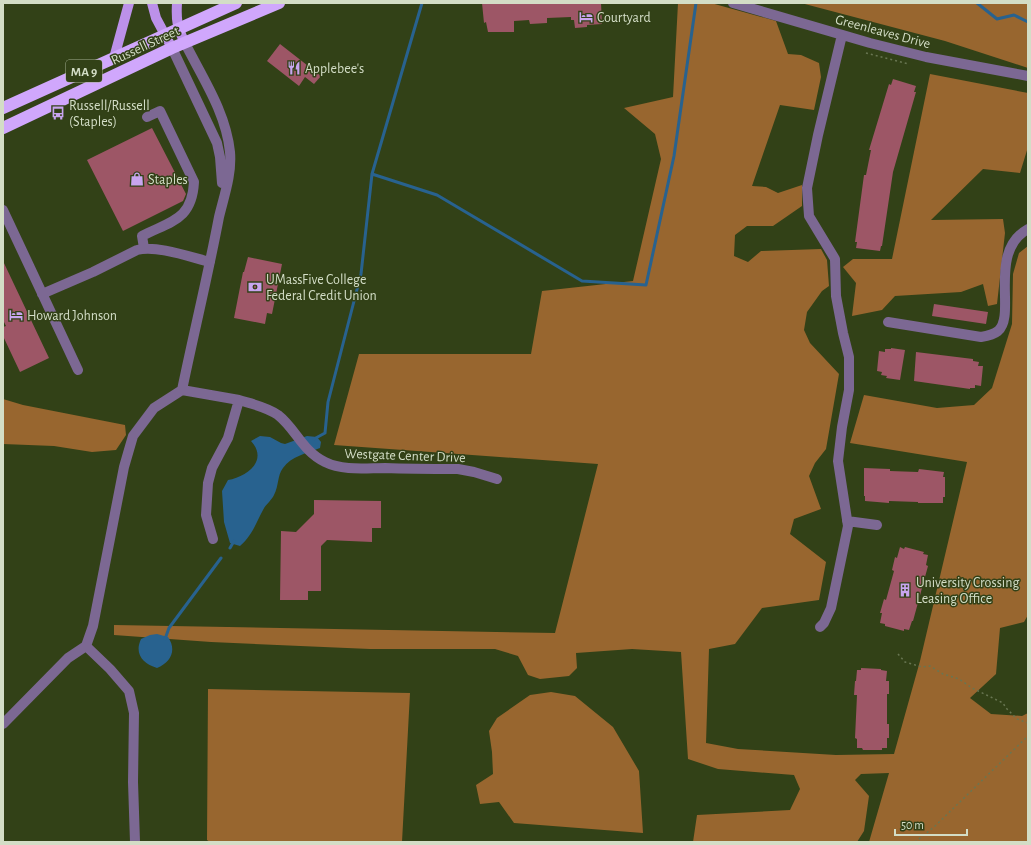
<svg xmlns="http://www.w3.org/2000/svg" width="1031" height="845" viewBox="0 0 1031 845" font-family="'Alegreya Sans',sans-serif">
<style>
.forest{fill:#98662f}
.water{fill:#28628f}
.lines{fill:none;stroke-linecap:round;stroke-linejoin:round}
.stream{stroke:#28628f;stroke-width:3}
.building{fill:#9d5666}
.path{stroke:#697652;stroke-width:1.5;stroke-dasharray:2 3;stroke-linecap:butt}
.minor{stroke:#7c6893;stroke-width:10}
.major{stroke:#bc91e9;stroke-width:10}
.highway{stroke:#d0a7fc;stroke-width:12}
.labels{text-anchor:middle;stroke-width:3;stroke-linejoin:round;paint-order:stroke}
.shield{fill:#324117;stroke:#a3ae92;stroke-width:1}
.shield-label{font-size:13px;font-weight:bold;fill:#d3ddc6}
.poi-label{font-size:14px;fill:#d3ddc6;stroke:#324117;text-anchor:start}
.street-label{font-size:14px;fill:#d3ddc6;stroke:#324117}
</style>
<rect width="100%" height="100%" fill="#324117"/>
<!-- forest -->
<path class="forest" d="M678 3H711L776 21 788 54 801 55 819 63 821 77 814 110 780 105 752 186 766 187 778 193 802 185V206L773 226H747L735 235 734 256 748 262 761 251 821 249 827 260 829 286 822 291 807 312 804 330 810 343 839 374 826 449 815 463 809 476 821 509 794 519 790 534 826 562 819 600 762 608 735 644 709 649 706 743 738 749 836 755 894 754 920 661 967 462 850 443 864 395 937 408 974 405 992 388 1012 324 1013 274 1019 253 1028 246V615L1024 622 1000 628 996 674 970 698 991 714 1022 716 1028 713V842H869L889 773 861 774 855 780 869 796 864 831 857 842H693L697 815 790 810 800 789 794 775 718 769 688 759 681 652 632 649 576 653 577 668 569 676 540 679 528 675 518 656 495 649H370L211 642 114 635V625L555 633 598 464 334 445 359 354H531L542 291 633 281 661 159 655 134 624 108 673 97Z
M801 3H1028V68L945 41Z
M930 74 1028 93V147L1020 173 983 169 931 220 1003 219 1005 233 997 304 988 306 983 284 961 292 895 296 882 310 852 316 856 283 843 267 853 259H892Z
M3 399 23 405 125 425 126 435 116 450 92 452 54 446 3 444Z
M208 689 410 693 402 842H210L207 840Z
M551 692 575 696 613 727 639 771 643 833 514 823 499 802 480 804 476 785 493 774 492 752 489 731 497 718 530 695Z"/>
<!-- water -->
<path class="water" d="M260 436 270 437 281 443 285 444 307 436 317 437 321 442 320 448C308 453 291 456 283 468 277 476 279 486 274 495 272 500 266 504 263 510 256 523 252 536 240 546L230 543 224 522 222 491 228 480C246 477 269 461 251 441Z
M157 634 168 637C177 650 171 662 157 668 143 664 134 654 141 639L150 635Z"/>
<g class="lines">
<!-- stream -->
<path class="stream" d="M977 3 997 19 1014 15 1028 22
M372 174 437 195 582 281 646 285 674 156 696 3
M314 439 325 433 328 402 361 274 372 174 422 3
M230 548 234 541
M165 639 169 628 221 558"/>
</g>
<!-- building -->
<path class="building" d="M482 3H601L602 24 587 25V27L575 28 574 20H571V17L547 18V23L530 24 529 20 514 21V32H488L486 22 484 23Z
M280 44 321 76 314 84 305 77 299 86 267 61Z
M893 79 916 86 914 92H916L893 172 882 246H881L880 251 856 248 857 242H855L864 175H866L871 150H869L889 84 891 85Z
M152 128 186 194 183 201 123 231 87 160Z
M248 257 282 264 272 314 267 313 265 324 234 318 243 272H244Z
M3 261 49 358 20 372 3 336V327L6 326 3 320Z
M934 304 988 312 986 324 932 316Z
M891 348 905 350 900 380 886 378 887 376 881 375 882 372 877 371 879 351 885 352V349H891Z
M916 352 973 359V361L979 362 978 366H983L981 386 975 385V388H970V389L914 381Z
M864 468 890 469V471L918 472 919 469 944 472 943 477H945V497H943V503H918V502L889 501V503L865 501V496H864Z
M314 500 381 501V528H372V542L327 540 321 546V591H308V600H280L281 531 296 532 314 514Z
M900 547 904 549 905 547 924 552 923 554 928 555 926 565 928 566 913 621H912L909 630 904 629V631L885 626V624L880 623 882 613H880L884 599 886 600 894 571 892 570 895 557 897 558Z
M861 668 881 669V670L887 671 886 681H889V694H887V724H889V738H887V748H882V750H863L862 748H857V739L855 738 857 695H854L855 681H856L857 670H861Z"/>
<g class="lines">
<!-- path -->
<path class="path" d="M866 53 909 64
M898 654 905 662 922 667 930 666 943 674 959 679 972 688 1003 703 1006 708 1017 719 1028 723
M915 842 934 827 1028 736"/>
<!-- minor -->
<path class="minor" d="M733 3 870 43 926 57 1028 76
M172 48 217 143 220 157 222 183
M3 210 78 370
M144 248 142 236C171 221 192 220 194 182L160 111 147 117
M42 294 93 272 137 250C157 245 190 257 210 262
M888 322 981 337C987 336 993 335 998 331 1017 315 987 252 1028 229
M182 390C194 332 208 275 219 217 224 196 232 174 230 152 226 112 202 77 185 43
M182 390 239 400
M847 521 877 525
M213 539 206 515 208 483 212 468 228 438 239 400C252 404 267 407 278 415 296 429 302 451 325 462 343 471 366 468 385 468 410 469 434 469 458 469L474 472 497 479
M820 627 824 623 831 608 848 526 838 461 842 427 849 390V357L843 333 836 296 835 259 809 216 807 188 818 135 842 35
M3 724 68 658 86 646
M135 842 133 782 134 713 129 691 110 669 86 646 93 626 124 467 133 436 154 408 182 390"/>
<!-- major -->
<path class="major" d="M152 3 156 18 172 48
M177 3C176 20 177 27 185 43
M114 58 129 3"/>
<!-- highway -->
<path class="highway" d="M3 108 236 3
M3 128 172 48 279 3"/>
</g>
<!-- icons -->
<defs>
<g id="hotel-bare" transform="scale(1.08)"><path d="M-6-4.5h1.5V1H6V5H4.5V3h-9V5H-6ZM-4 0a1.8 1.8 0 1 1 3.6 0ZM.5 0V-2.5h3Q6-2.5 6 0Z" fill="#c8a5ef" stroke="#324117" stroke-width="2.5" paint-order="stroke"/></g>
<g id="restaurant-bare" transform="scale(1.08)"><path d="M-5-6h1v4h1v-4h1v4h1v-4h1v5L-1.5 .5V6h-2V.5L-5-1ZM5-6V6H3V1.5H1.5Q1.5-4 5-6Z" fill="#c8a5ef" stroke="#324117" stroke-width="2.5" paint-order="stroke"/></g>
<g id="bus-bare" transform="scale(1.08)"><path d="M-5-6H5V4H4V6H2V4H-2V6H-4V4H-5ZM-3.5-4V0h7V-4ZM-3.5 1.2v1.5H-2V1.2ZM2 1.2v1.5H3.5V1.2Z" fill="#c8a5ef" stroke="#324117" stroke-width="2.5" paint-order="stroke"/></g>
<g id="shop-bare" transform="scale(1.08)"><path d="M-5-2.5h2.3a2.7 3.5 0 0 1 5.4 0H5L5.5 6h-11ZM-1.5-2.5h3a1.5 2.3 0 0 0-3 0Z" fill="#c8a5ef" stroke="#324117" stroke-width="2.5" paint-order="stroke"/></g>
<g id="bank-bare" transform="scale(1.08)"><path d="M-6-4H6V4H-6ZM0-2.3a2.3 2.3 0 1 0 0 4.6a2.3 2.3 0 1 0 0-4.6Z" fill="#c8a5ef" stroke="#324117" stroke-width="2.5" paint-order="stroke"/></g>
<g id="building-bare" transform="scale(1.08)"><path d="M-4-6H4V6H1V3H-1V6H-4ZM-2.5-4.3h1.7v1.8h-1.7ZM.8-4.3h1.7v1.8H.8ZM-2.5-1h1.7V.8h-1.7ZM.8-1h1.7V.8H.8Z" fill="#c8a5ef" stroke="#324117" stroke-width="2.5" paint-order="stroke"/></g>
</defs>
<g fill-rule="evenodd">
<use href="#hotel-bare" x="586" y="17"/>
<use href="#restaurant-bare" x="294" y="68"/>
<use href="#bus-bare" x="58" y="113"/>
<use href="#shop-bare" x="137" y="179"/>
<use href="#bank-bare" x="255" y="287"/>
<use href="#hotel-bare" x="16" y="315"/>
<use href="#building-bare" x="905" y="590"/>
</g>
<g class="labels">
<!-- shield labels -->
<rect class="shield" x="66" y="60" width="36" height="22" rx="3"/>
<g class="shield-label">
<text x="84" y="76">MA 9</text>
</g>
<!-- poi labels -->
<g class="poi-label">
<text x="597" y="22">Courtyard</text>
<text x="305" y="73">Applebee's</text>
<text x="69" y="110">Russell/Russell<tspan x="69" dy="16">(Staples)</tspan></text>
<text x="148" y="184">Staples</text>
<text x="266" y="284">UMassFive College<tspan x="266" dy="16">Federal Credit Union</tspan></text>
<text x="27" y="320">Howard Johnson</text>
<text x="916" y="587">University Crossing<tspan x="916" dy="16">Leasing Office</tspan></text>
</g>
<!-- street labels -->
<g class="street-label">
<text transform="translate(883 31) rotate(15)" y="5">Greenleaves Drive</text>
<text transform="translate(145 45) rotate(-25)" y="5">Russell Street</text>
<text transform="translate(405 455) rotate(2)" y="5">Westgate Center Drive</text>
</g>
</g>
<!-- border -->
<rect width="1031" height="845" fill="none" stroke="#d3ddc6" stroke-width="8"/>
<!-- scale -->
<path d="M895 829v6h72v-6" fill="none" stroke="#d3ddc6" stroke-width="2"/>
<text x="901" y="829" font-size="12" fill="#d3ddc6" stroke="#324117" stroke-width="3" paint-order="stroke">50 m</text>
</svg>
